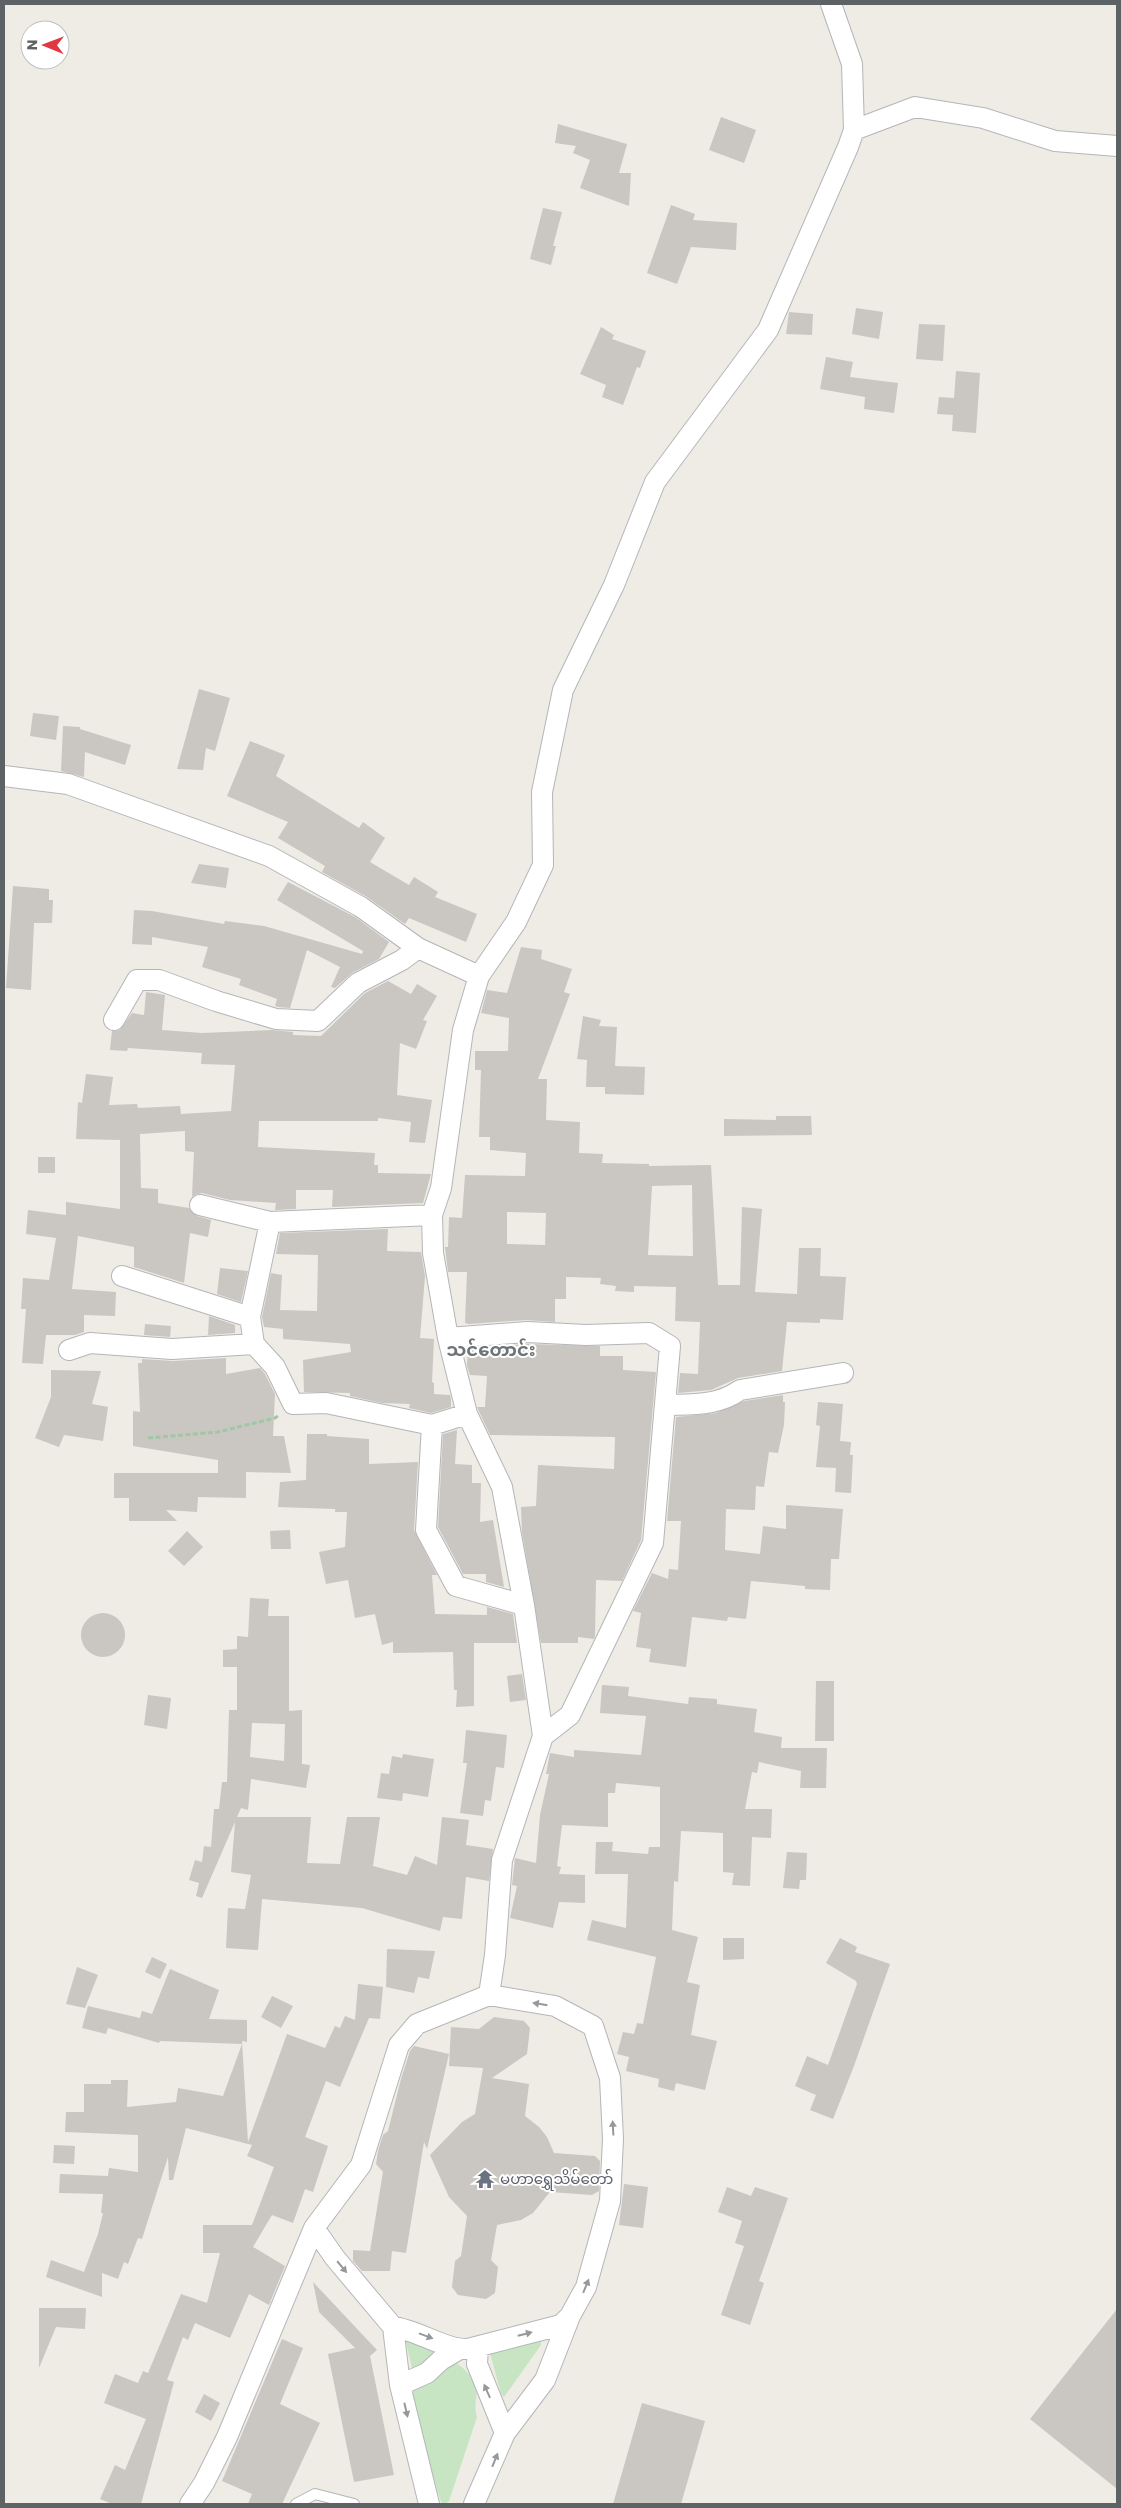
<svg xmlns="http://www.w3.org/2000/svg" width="1121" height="2508" viewBox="0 0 1121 2508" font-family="Poppins,'Noto Sans Myanmar',sans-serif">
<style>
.green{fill:#c7e5c3}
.building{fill:#cac6c2;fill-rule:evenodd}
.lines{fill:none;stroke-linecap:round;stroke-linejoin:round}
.lane-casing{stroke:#b3b6b9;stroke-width:12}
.street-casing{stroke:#b3b6b9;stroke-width:22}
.path{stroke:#9ec8a4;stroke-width:3;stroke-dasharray:5 2.5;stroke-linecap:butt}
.lane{stroke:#fff;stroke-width:10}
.street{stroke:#fff;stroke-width:20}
.oneway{fill:#96999b}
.labels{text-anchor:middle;stroke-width:4;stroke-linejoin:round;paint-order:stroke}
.worship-label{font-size:15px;fill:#5b616d;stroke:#fff;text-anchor:start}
.quarter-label{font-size:18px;font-weight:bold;fill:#6e7477;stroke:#fff}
</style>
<rect width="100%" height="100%" fill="#efebe5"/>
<!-- green -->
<path class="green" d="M409 2336C428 2347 471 2364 476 2387 478 2398 473 2406 477 2417L449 2501 445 2504 441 2502 409 2400 417 2371 412 2368 405 2339Z
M541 2340V2345L504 2397 501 2394 490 2353Z"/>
<!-- building -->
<path class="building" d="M721 117 756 130 744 163 709 150Z
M558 124 627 144 619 173H631L629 206 580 188 590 160 573 153 576 146 555 143Z
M671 205 695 214 693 220 737 223 736 250 691 247 677 284 647 273Z
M543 208 562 212 553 246H556L551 265 530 259Z
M856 308 883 312 879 339 852 334Z
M789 312 813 314 812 335 786 334Z
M919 324 945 325 943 361 916 359Z
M601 327 614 335 612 339 646 351 640 368 637 367 623 405 602 397 606 385 580 374Z
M826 357 853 362 850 377 898 383 894 413 864 409 865 397 820 389Z
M956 371 980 373 976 433 952 431 953 415 937 414 939 397 954 398Z
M199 689 230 698 215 751 206 748 203 770 177 769Z
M33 713 59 716 56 740 30 736Z
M63 726 80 727V729L131 745 125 765 85 752 84 777 61 771Z
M250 741 285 755 276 776 359 828 363 822 385 838 370 862 409 885 414 877 438 892 435 897 477 914 466 942 409 918 405 924 367 897 322 872 325 866 278 838 288 822 227 796Z
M199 864 229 868 226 888 191 883Z
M288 882 355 917 389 942 379 959 352 973 335 988 331 987 340 967 307 950 290 1008 278 1007 275 1006 277 999 239 985 241 979 202 967 208 947 152 937V945L132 944 134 910 152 911 224 924 225 921 264 926 362 954 363 951 277 900Z
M13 886 49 889V900H53L52 923H34L31 990 6 988Z
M521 947 542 950 541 959 572 969 564 992 570 994 538 1079H547L546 1120 580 1122 579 1153 603 1154 602 1163 649 1164V1166L711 1165 718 1285H740L742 1207 762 1209 755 1292 797 1294 799 1248H821L820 1276 846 1277 843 1320 820 1319V1323L787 1322 782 1371 738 1378 711 1390 678 1393 680 1373 698 1374 700 1322 675 1321 676 1287 634 1286V1292L615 1291 616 1286 600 1284 601 1278 566 1277V1299H555V1322L526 1320 469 1324 465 1323 467 1272H448L445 1247H448L449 1217 462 1218 465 1175 525 1176 526 1153 490 1150V1137H479L481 1070H475V1051H508L509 1018 481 1013 487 990 507 993ZM692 1185 693 1256 648 1255 652 1186ZM507 1212 546 1213 545 1245 507 1244Z
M388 981 411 994 417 984 437 996 423 1020 427 1021 416 1049 400 1043 397 1095 432 1100 425 1143 409 1142 411 1122 378 1118V1121H259L258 1147 375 1153 374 1165H378V1173L431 1174 423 1203 332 1207 333 1190H296V1209L275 1210 276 1203 230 1200 202 1193 192 1196 194 1152 185 1151V1131L140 1134 141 1188 158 1189V1203L189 1208 197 1216 211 1220 208 1237 190 1233 184 1283 134 1267V1247L78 1236 72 1289 116 1292 115 1316 84 1315V1332L75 1335H46L43 1364 22 1363 26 1309H21L23 1278 49 1280 56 1238 26 1234 28 1210 66 1215V1202L120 1209V1140L76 1139 78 1102 82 1103 86 1074 113 1077 109 1105 137 1104 138 1108 180 1106 181 1114 231 1111 235 1065 201 1064 202 1053 128 1048 127 1051 110 1050 112 1031 120 1030 132 1013 144 1015 146 992 165 995 162 1030 202 1033 272 1030 293 1032V1035L321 1036 365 993Z
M583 1016 601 1020 599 1026 617 1027 615 1066 645 1067 644 1095 605 1094V1087H586L587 1060 577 1059Z
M776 1116H811L812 1135 724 1136V1119L776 1120Z
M38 1157H55V1173H38Z
M388 1229 387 1251 421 1252 425 1276 420 1338 434 1339 432 1382 434 1383V1394L450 1395 451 1399V1407L431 1413 409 1408 410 1404 382 1403 350 1396V1393L304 1392 303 1360 351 1352 350 1344 283 1339V1329L264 1327 262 1317 271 1273 282 1275 280 1310 317 1311 318 1255 276 1254 280 1233Z
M220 1268 248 1271 241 1302 217 1294Z
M209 1316 235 1325V1333L208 1335Z
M145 1324 171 1326 170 1337 144 1335Z
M527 1344 600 1346V1356H623V1370L656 1372 641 1540 622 1581 596 1580 595 1636 594 1639 578 1637V1643H541L522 1532 521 1507 536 1506 538 1465 614 1469 615 1437 490 1435 477 1407H485L487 1376 470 1375 467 1366 468 1348Z
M226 1358V1374L260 1368 265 1374 275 1394 273 1436H284L291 1473 246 1472V1498L198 1497 197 1512 166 1510 177 1521H129V1498H114V1473H218V1460L133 1446V1411L140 1412 138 1363H142V1359L173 1361Z
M51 1370 101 1371 92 1404 108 1407 103 1441 64 1435 59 1447 35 1438 51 1397Z
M783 1395V1402H785L784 1425 778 1453 769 1452 764 1487 756 1486 755 1510 726 1509 725 1550 760 1554 763 1526 786 1529V1505L843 1509 839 1559H831L830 1590 805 1589V1586L751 1581 746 1619 728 1617 727 1621 692 1617 686 1667 649 1662 651 1649 636 1647 641 1613 633 1611 652 1573 668 1579 669 1569 678 1570 681 1521H667L676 1417 716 1413 744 1401Z
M818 1402 843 1404 840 1441 851 1442 850 1455H853L851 1493 835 1492 836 1468 816 1467 820 1426 816 1425Z
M457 1430 455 1464 472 1465V1483H481L480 1522 493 1520 504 1587 486 1582V1574H463L438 1527 443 1434Z
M307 1434H327V1436L369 1439V1464L418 1462 414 1530 437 1575H432L435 1614 487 1615V1607L513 1614 517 1643H474V1706L456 1707 457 1690H454L453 1652 393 1653V1642L382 1645 375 1614 355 1618 348 1580 326 1584 319 1552 345 1547 347 1512H335V1509L278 1507 280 1482 306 1480Z
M290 1530 291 1549H271L270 1531Z
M187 1531 203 1547 184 1566 168 1551Z
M250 1598 269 1599 268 1616H289V1711L302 1710V1764L310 1765 306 1788 251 1779 248 1810 241 1808 237 1817H311L307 1863 340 1864 347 1817H380L373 1866 407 1875 415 1856 437 1865 442 1817 469 1820 466 1845 493 1849 489 1881 466 1877 462 1919 443 1917 440 1931 362 1908 262 1899 258 1950 226 1948 228 1908 245 1909 251 1875 231 1872 235 1822 202 1898 196 1896 199 1883 189 1880 195 1860 202 1862 204 1846 211 1847 214 1809H219L222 1782H227L229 1710H237V1667H223V1650L237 1649V1636L248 1637ZM252 1723 285 1724 284 1761 250 1757Z
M81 1635a22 22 0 1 1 44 0a22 22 0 1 1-44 0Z
M522 1674 526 1700 510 1702 507 1676Z
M816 1681H834V1741H815Z
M602 1685 629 1687 628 1696 688 1704 689 1697 717 1699V1704L757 1709 754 1732 782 1737 781 1748H827L826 1788H800L801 1771 759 1762 757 1773 752 1772 745 1809H772L771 1838 752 1837 750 1886 732 1885 734 1873 723 1872V1833L681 1831 678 1882 674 1881 672 1930 698 1937 687 1982 700 1985 691 2035 717 2041 705 2090 676 2083 674 2091 658 2087 659 2079 626 2071 629 2057 617 2054 623 2032 634 2034 637 2023 643 2024 656 1957 587 1940 592 1920 626 1928 628 1874H595L596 1842H613L612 1851 648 1854 649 1847H660V1787L616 1783 615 1793H608V1827L562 1825 557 1866 561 1867 559 1874 585 1875V1903L559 1902 553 1928 510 1918 517 1886 512 1885 515 1858 536 1863 540 1815 549 1774H546L550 1753 574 1757V1750L641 1755 646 1716 600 1713Z
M148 1695 171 1698 167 1729 144 1725Z
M466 1730 507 1735 504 1768 496 1767 491 1801 485 1800 483 1816 460 1813 467 1763H463Z
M403 1754 434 1759 428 1797 403 1793 402 1801 377 1798 381 1773 389 1774 392 1756 402 1758Z
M787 1852 807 1853 806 1880H800L799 1889 783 1888Z
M723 1938H744V1959L723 1960Z
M840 1938 857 1947 855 1952 890 1964 854 2066 833 2119 810 2110 816 2095 795 2086 807 2056 828 2065 857 1984 856 1981 826 1963Z
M387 1949 435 1951 429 1979 418 1977 414 1993 386 1987Z
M152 1957 167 1964 160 1979 145 1972Z
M77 1967 98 1975 85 2008 66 2004Z
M170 1969 219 1990 209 2019 247 2020V2042L242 2041 248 2142 287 2034 325 2048 335 2026 340 2028 345 2016 355 2020 358 1984 383 1987 380 2019 369 2018 340 2087 326 2081 305 2137 328 2146 313 2192 305 2189 293 2223 272 2215 253 2247 285 2266 269 2305 249 2294 230 2338 195 2323 188 2340 183 2337 167 2380 174 2382 141 2504H112L100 2499 115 2465 125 2470 146 2419 104 2403 115 2374 138 2383 143 2371 148 2373 181 2294 207 2303 220 2253H203V2225H252L274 2167 247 2156 252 2145 186 2128 173 2180H169L168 2157 142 2239 138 2238 128 2264 124 2262 118 2279 102 2273V2297L46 2277 51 2260 84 2272 98 2234 103 2213H101L103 2194 59 2193 60 2174 108 2176 109 2168 138 2172V2135L65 2132 66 2112H84V2084H111V2080H128L127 2107 176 2102 178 2088 223 2096 242 2044 160 2041 159 2043 108 2028 106 2034 82 2028 88 2006 140 2018 142 2011 152 2014Z
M272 1996 293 2006 281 2028 261 2017Z
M494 2017 524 2021 530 2028 527 2054 492 2078 529 2084 525 2116 539 2127 547 2137 554 2153 595 2156 600 2161 599 2191 592 2195 550 2192 533 2213 521 2220 497 2225 491 2260 498 2267 495 2293 486 2299 458 2295 452 2287 455 2261 461 2256 467 2216 449 2197 430 2155 462 2122 475 2114 483 2068 449 2066 451 2027 479 2029Z
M414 2046 449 2054 427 2149 424 2142 406 2253 392 2251 390 2271H362L353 2261V2250L370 2251 383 2172 376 2164 378 2151 383 2135 388 2131 401 2079 410 2051Z
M54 2145 75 2146 74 2164 53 2163Z
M624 2184 648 2187 643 2228 619 2225Z
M727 2187 751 2196 755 2187 788 2198 759 2281 764 2283 750 2325 721 2315 744 2246 735 2243 742 2221 718 2212Z
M313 2282 377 2350 370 2356 394 2475 354 2482 328 2354 355 2348 319 2312Z
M39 2308H86L85 2329 56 2327 39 2368Z
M1117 2309V2489L1030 2419Z
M282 2339 303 2348 280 2404 320 2423 282 2504H248L252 2494 222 2481Z
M204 2394 220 2403 211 2421 195 2412Z
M642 2403 705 2421 681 2504H613Z"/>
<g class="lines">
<!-- lane casing -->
<g class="lane-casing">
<path id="lane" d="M296 2504 315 2494 354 2504"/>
</g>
<!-- street casing -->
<g class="street-casing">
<path id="street" d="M854 130 915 107 983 118 1055 141 1117 146
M4 776 68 784 269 856 361 907 418 948 479 976 516 922 543 865 542 792 563 690 614 585 655 482 768 330 848 147 854 130 852 64 831 4
M479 976 463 1030 441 1188 432 1215 433 1253 448 1338 467 1414 502 1487 524 1605 543 1736 502 1860 495 1955 489 1995
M114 1020 137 980H159L216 1001 276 1019 318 1021 358 983 402 960 418 948
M200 1205 270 1222 432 1215
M270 1222 250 1317 254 1344 275 1367 293 1404 326 1403 432 1425
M122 1276 250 1317
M448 1338 527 1332 586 1335 649 1333 670 1346 653 1543 570 1715 543 1736
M69 1350 90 1343 172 1349 254 1344
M666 1405C692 1404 718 1406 740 1390L843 1373
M467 1414 432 1425 426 1530 456 1586 524 1605
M314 2228 335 2258 393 2327 400 2385 429 2504
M393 2327C418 2330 445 2350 468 2349L561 2325 570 2316
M478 2347 477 2364 505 2433
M400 2385 427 2373 441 2360 458 2350
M190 2504 204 2483 227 2437 314 2228 361 2165 399 2045 417 2024 489 1995 555 2006 593 2026 610 2078 613 2139 610 2201 586 2287 570 2316 545 2380 505 2433 474 2504"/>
</g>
<!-- path -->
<path class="path" d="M148 1438 218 1432 275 1418 279 1415"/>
<!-- lane -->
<use href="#lane" class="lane"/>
<!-- street -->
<use href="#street" class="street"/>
</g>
<!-- one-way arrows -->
<defs><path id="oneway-solid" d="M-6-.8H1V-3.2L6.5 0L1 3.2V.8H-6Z" transform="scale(1.25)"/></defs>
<g class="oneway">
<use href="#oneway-solid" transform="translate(540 2004) rotate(-171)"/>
<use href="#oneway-solid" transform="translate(613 2128) rotate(-93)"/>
<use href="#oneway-solid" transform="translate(342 2267) rotate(50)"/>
<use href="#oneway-solid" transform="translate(586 2286) rotate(-68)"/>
<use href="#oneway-solid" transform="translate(525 2334) rotate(-14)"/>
<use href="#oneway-solid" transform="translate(426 2336) rotate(20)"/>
<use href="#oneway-solid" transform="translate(487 2391) rotate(-114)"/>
<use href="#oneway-solid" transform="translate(406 2410) rotate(77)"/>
<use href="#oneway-solid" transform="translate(495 2460) rotate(-68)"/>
</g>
<!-- icons -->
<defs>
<g id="temple-bare" transform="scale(1.5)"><path d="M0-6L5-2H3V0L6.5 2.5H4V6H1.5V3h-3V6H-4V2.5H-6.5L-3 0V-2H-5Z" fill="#6b7280" stroke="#fff" stroke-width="2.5" paint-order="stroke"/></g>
</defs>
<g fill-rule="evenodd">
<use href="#temple-bare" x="485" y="2179"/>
</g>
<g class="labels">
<!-- worship labels -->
<g class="worship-label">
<text x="500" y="2184">မဟာရွှေသိမ်တော်</text>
</g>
<!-- quarter labels -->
<g class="quarter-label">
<text x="491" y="1356">သင်တောင်း</text>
</g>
</g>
<!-- border -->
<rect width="1121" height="2508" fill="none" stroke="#5d6265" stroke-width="10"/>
<!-- north arrow -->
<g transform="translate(45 45) rotate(271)"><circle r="24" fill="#ffffff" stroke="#bec0c1"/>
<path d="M0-4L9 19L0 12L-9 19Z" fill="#e13941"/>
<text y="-8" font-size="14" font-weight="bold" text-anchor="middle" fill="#5d6265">N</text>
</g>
</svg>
